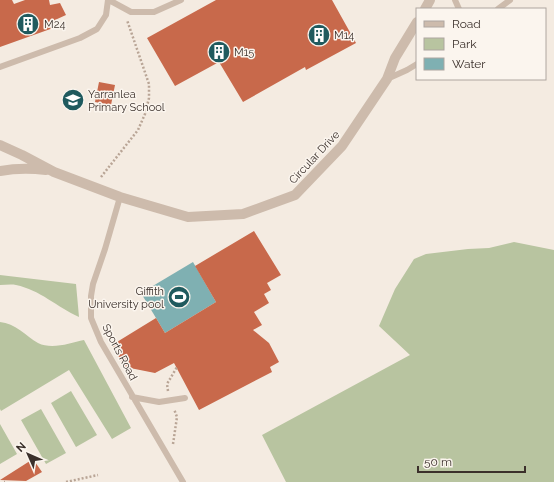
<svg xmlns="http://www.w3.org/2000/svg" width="554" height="482" viewBox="0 0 554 482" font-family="Raleway,sans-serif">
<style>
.green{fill:#b8c4a0}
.water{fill:#7fb0b2}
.building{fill:#c8694b}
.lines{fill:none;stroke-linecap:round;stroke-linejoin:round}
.path{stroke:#b9a596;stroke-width:2.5;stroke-dasharray:2 2;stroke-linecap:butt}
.lane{stroke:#cdbbac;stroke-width:6}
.street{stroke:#cdbbac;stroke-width:10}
.labels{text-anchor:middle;stroke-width:3;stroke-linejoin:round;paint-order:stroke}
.poi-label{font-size:11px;fill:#3b302b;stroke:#fbf5ee;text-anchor:start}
.street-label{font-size:11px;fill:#3b302b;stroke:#fbf5ee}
</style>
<rect width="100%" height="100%" fill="#f4ebe1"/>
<!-- green -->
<path class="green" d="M514 242 554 250V482H286L262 435 410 355 379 326 395 289 414 259 426 254 468 249 489 248Z
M0 275 76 284 79 317C57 307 40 290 16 285 11 284 5 285 0 285Z
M0 322C15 323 26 336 38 343 52 350 70 343 84 340L131 428 112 439 69 370 1 411 0 409Z
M71 391 97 435 76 447 51 403Z
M41 409 66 453 46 464 21 420Z
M0 424 17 454 0 464Z"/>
<!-- water -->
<path class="water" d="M193 262 216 302 165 333 141 293Z"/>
<!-- building -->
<path class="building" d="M0 0H12L14 4 25 0H49L50 5 60 3 66 15 55 20 56 27 0 47Z
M216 0H332L356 43 306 70 305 67 243 102 219 62 175 86 147 38Z
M99 82 115 85 111 105 95 102Z
M254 231 281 275 267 283 271 290 264 294 269 303 254 312 262 325 253 330 269 343 279 362 270 367 272 372 199 410 174 363 155 373 125 367 112 345 156 318 165 333 216 302 195 266Z
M33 459 42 472 26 481 0 480Z"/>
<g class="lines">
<!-- path -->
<path class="path" d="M101 177 138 130 145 114 149 98V84L127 20
M168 391 167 384 177 367
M173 444 177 417 174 409
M4 482H5
M66 482 98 475"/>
<!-- lane -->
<path class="lane" d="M109 0 131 12H154L181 0
M455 0 459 9
M498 9 510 0
M0 67 80 38 97 29 106 15 108 0
M387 79 407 70 417 64
M120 197 105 249 93 284 91 296V318L101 342 183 482
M132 397 159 402 185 398"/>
<!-- street -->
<path class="street" d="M425 9 430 0
M0 145 22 155 54 172 120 197 188 217 243 214 295 195 342 146 387 79 395 58 417 22
M0 171C16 168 30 168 46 170"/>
</g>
<!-- icons -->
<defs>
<g id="building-disc" transform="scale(1.15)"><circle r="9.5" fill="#1f5a5e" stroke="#fbf5ee"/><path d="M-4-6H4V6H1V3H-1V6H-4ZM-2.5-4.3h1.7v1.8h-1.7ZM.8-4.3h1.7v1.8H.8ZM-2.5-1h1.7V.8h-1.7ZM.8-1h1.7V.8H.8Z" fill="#fff"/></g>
<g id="school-disc" transform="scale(1.15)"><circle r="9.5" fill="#1f5a5e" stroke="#fbf5ee"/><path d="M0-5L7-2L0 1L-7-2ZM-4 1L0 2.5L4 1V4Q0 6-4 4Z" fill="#fff"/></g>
<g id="stadium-disc" transform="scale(1.15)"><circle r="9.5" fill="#1f5a5e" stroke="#fbf5ee"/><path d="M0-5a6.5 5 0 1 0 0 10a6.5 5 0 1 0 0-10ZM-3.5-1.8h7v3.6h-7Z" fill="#fff"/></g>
</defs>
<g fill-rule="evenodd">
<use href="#building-disc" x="28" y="24"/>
<use href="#building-disc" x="319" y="35"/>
<use href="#building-disc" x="219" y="52"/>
<use href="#school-disc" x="73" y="100"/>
<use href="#stadium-disc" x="179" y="297"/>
</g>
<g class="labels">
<!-- poi labels -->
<g class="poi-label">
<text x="44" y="28">M24</text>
<text x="334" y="39">M14</text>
<text x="234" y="56">M15</text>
<text x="88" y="98">Yarranlea<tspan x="88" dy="13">Primary School</tspan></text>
<text x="164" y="295" text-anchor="end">Giffith<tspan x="164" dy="13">University pool</tspan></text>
</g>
<!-- street labels -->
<g class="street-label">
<text transform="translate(314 157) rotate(-47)" y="4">Circular Drive</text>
<text transform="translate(120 352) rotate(62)" y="4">Sports Road</text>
</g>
</g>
<!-- legend -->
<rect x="416" y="8" width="130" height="72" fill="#fbf5ee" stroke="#aea6a0"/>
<rect x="424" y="21" width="20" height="6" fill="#cdbbac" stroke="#aea6a0"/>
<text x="452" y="28" font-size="12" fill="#3b302b">Road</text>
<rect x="424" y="38" width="20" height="12" fill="#b8c4a0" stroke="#aea6a0"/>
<text x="452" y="48" font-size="12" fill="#3b302b">Park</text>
<rect x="424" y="58" width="20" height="12" fill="#7fb0b2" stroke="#aea6a0"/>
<text x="452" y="68" font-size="12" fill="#3b302b">Water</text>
<!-- north arrow -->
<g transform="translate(28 454) rotate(315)" stroke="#fbf5ee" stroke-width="3" paint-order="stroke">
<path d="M0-3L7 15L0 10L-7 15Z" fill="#3b302b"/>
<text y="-6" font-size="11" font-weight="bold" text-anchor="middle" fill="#3b302b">N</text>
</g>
<!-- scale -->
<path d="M418 466v6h107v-6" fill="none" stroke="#3b302b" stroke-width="2"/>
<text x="424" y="466" font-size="12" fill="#3b302b" stroke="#fbf5ee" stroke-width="3" paint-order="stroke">50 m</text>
</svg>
